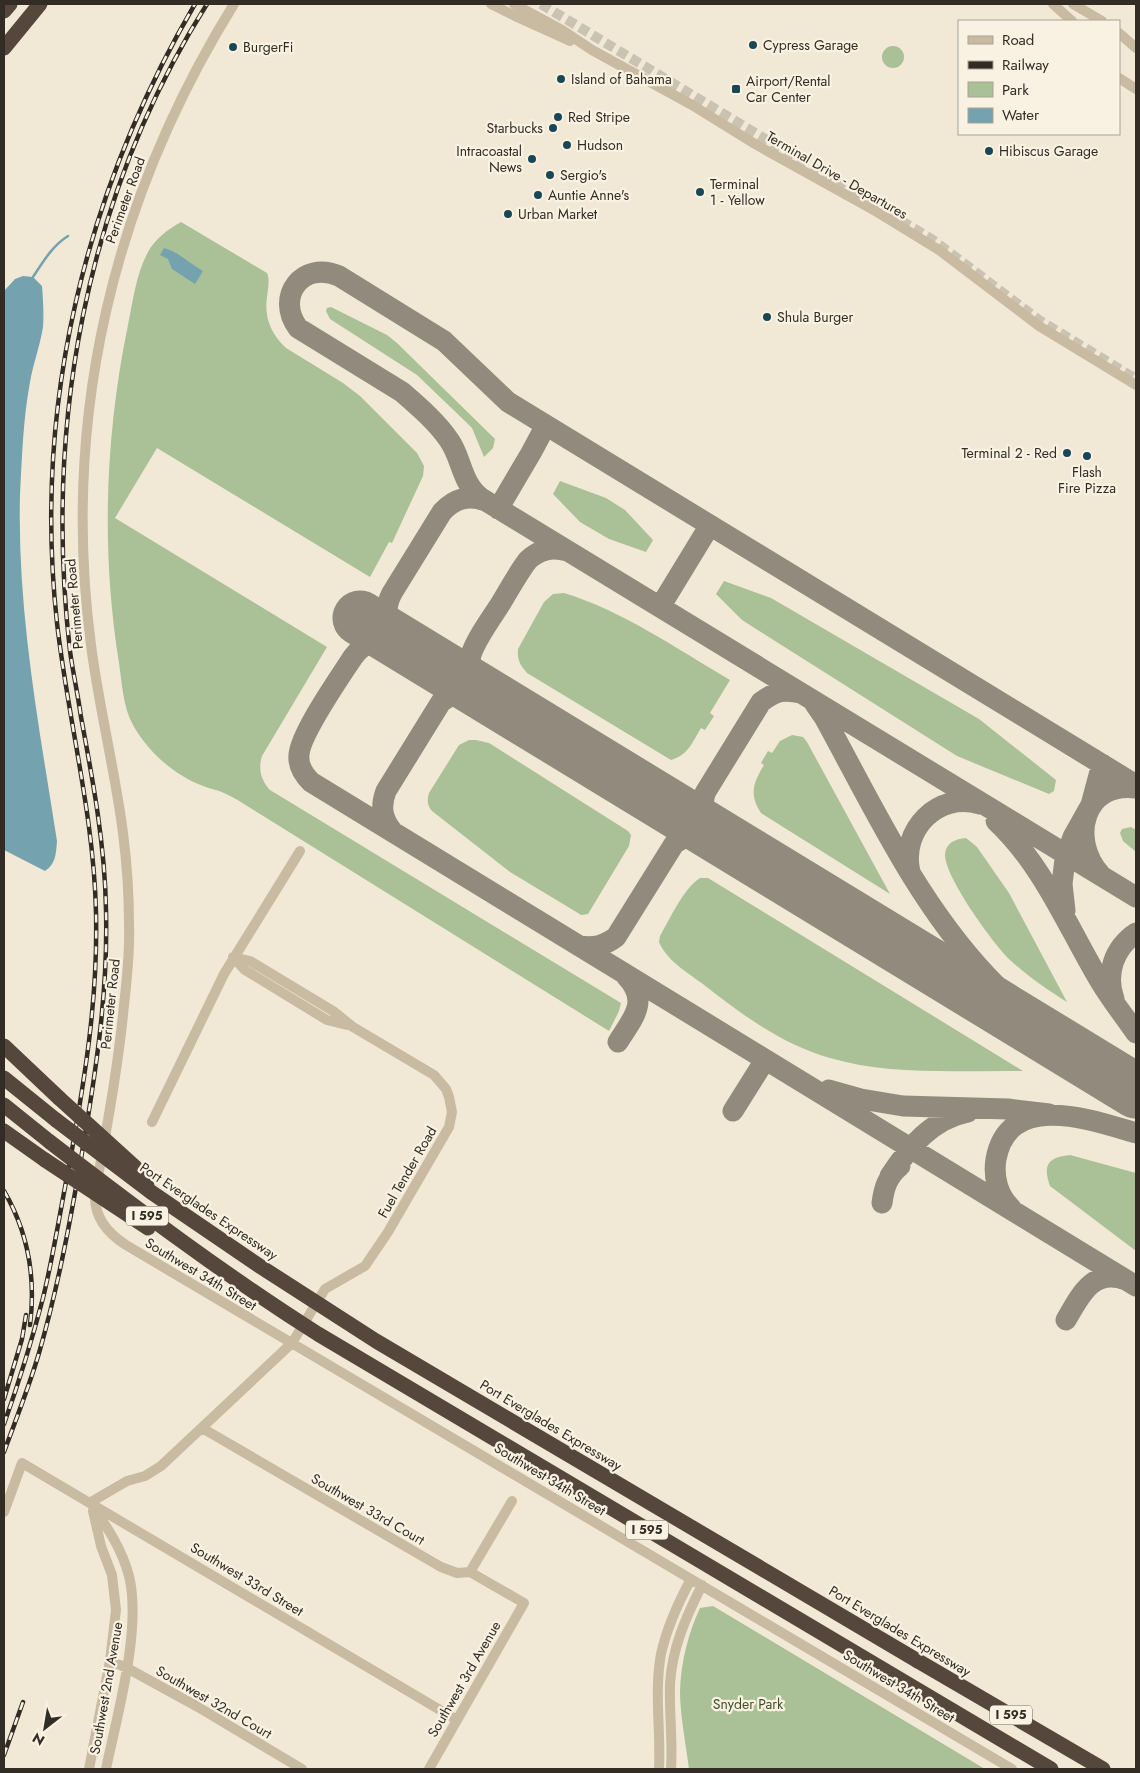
<svg xmlns="http://www.w3.org/2000/svg" width="1140" height="1773" viewBox="0 0 1140 1773" font-family="Jost,sans-serif">
<style>
.green{fill:#aac096}
.water{fill:#74a2af}
.lines{fill:none;stroke-linecap:round;stroke-linejoin:round}
.stream{stroke:#74a2af;stroke-width:2.5}
.taxiway{stroke:#928a7c;stroke-width:21}
.runway{stroke:#928a7c;stroke-width:55}
.minor-tunnel{stroke:#cbc3b2;stroke-width:10;stroke-dasharray:10 5;stroke-linecap:butt}
.minor{stroke:#c9baa2;stroke-width:10}
.highway{stroke:#55473b;stroke-width:15}
.rail-casing{stroke:#332c24;stroke-width:4.5}
.rail{stroke:#f9f2e2;stroke-width:2.5;stroke-dasharray:8;stroke-linecap:butt}
.highway-bridge{stroke:#55473b;stroke-width:15}
.poi-dot{fill:#194755;stroke:#f9f2e2;stroke-width:2}
.labels{text-anchor:middle;stroke-width:4.5;stroke-linejoin:round;paint-order:stroke}
.shield{fill:#f9f2e2;stroke:#6e675d;stroke-width:1}
.shield-label{font-size:12px;font-weight:bold;fill:#332c24}
.poi-label{font-size:14px;fill:#332c24;stroke:#f9f2e2;text-anchor:start}
.street-label{font-size:14px;fill:#332c24;stroke:#f9f2e2}
.park-label{font-size:14px;fill:#3b5228;stroke:#f9f2e2}
</style>
<rect width="100%" height="100%" fill="#f1e9d5"/>
<!-- green -->
<path class="green" d="M882 57a11 11 0 1 1 22 0a11 11 0 1 1-22 0Z
M181 222 267 273C270 280 268 288 267 297 264 317 271 334 286 348L343 383 360 396 417 453 424 466 423 476 392 543 389 542 370 577 157 448 115 518 327 647 262 756C258 769 261 780 270 790L621 1003 619 1011 609 1031 244 804C238 800 231 796 224 793 218 790 210 789 203 786 174 775 148 752 133 725 123 707 122 683 119 663 101 551 105 436 128 325 133 301 136 274 148 252 155 239 167 230 181 222Z
M331 307 387 335 397 343 495 439 493 448 484 457 472 428 466 422 417 375 330 319 326 311 327 308Z
M560 481 606 498 625 510 653 540 646 552 609 539 580 522 553 494Z
M724 581 771 598 979 719 1056 780 1054 791 1049 794 957 756 742 620 716 594Z
M564 593C623 611 677 649 730 680L710 713 714 716 705 730 701 728C692 743 688 755 671 760L527 673C520 665 517 660 518 649L544 602 553 594Z
M792 735 803 737 807 742 890 894 761 813C749 795 753 783 764 765L761 763 768 751 772 753 780 741Z
M469 740H476L489 743 628 831 631 835 629 846 588 914 581 915 578 913 510 872 432 811C427 805 427 800 429 793L459 745Z
M1131 827 1136 830V852L1123 841 1120 833 1122 829Z
M966 838 977 847 1009 893 1067 1002C1046 989 1027 976 1009 959 992 942 945 877 945 855 946 842 956 839 966 838Z
M700 878H708L1023 1071C960 1070 891 1076 830 1058 784 1045 745 1017 708 988 692 975 667 962 659 942L660 936C670 919 683 889 700 878Z
M1070 1155 1136 1173V1251L1050 1186C1042 1164 1049 1157 1070 1155Z
M713 1606 985 1769H689C686 1745 680 1715 680 1691 681 1662 688 1634 700 1608Z"/>
<!-- water -->
<path class="water" d="M164 248C179 252 190 264 203 271L195 284 172 269 168 259 160 255Z
M23 276 33 277 42 286C43 299 44 314 43 327 40 346 33 364 30 382 23 420 22 457 20 495 17 611 39 726 57 841 56 853 56 864 45 871L4 850V291L15 279Z"/>
<g class="lines">
<!-- stream -->
<path class="stream" d="M33 277C43 262 52 246 68 236"/>
<!-- taxiway -->
<path class="taxiway" d="M498 509 531 453 546 425
M660 607 710 525
M402 643C382 639 366 639 353 657 340 677 300 734 299 755 298 765 304 775 311 782L1136 1286
M402 643C387 629 382 612 392 593L442 512C455 498 468 495 486 501
M485 694C475 684 469 674 470 660 471 645 493 616 501 603 510 588 518 573 528 560 540 549 552 547 568 551
M815 704 824 717C873 806 916 900 986 975 1018 1010 1056 1037 1094 1065
M1136 785 508 402 444 341 339 276C302 260 275 297 298 328L402 392C418 406 437 422 449 440 462 458 461 483 481 498L1136 897
M996 821C1042 864 1066 923 1097 976 1108 996 1123 1014 1136 1033
M393 832C382 819 380 807 386 791L441 702 450 696 462 692 485 694
M727 842C709 827 699 818 705 793L761 702C776 691 783 689 801 693
M910 872C900 830 938 791 980 804
M1100 874C1069 839 1084 781 1136 788
M1065 911 1062 884 1065 859 1073 837 1091 805 1102 764
M579 946C594 948 604 946 616 937L674 844C691 831 706 834 725 841
M1114 999C1105 974 1114 948 1136 933
M618 1042C633 1018 650 1001 626 976
M829 1090 861 1099 903 1106 1008 1109 1049 1114
M733 1111 765 1060
M890 1176C909 1147 932 1119 968 1112
M882 1203C884 1187 888 1176 900 1166
M1011 1208C998 1196 993 1177 996 1159 1009 1090 1092 1120 1136 1133
M1066 1320C1080 1296 1093 1267 1126 1280"/>
<!-- runway -->
<path class="runway" d="M360 618 1136 1091"/>
<!-- minor-tunnel -->
<path class="minor-tunnel" d="M541 4 933 240 1039 320 1136 379"/>
<!-- minor -->
<path class="minor" d="M234 4C113 199 61 417 91 645 99 708 115 770 123 833 127 864 129 895 129 925 130 952 127 979 124 1005 118 1069 106 1131 95 1194 94 1217 107 1233 126 1245L1012 1769
M491 4 517 17 570 41
M514 4 562 30 592 50 692 105 755 144 877 212 939 250 1039 326 1136 385
M1053 4 1072 21
M1073 4 1102 21
M1119 33 1136 48
M1119 78 1136 89
M234 958 245 970 327 1020 347 1025
M152 1122 224 974 300 851
M202 1428 441 1567 457 1573 470 1572 524 1603 429 1769
M91 1502 127 1481 145 1476 161 1466 292 1343 325 1289 365 1266 388 1232 449 1127 452 1112 449 1097 446 1089 434 1075 353 1027 333 1011 250 961 233 957
M92 1505C107 1527 122 1549 129 1576 142 1629 117 1715 106 1769
M4 1512 22 1463 457 1720
M470 1572 512 1501
M110 1661 127 1668 198 1707 302 1769
M89 1769 110 1661 116 1610 112 1575 101 1546 93 1511
M659 1769C661 1731 654 1692 661 1654 667 1627 678 1603 691 1579
M671 1769C673 1741 669 1712 670 1684 672 1648 686 1617 702 1585"/>
<!-- highway -->
<path class="highway" d="M4 11 10 4
M4 48 40 4
M4 1046 59 1098
M4 1078 56 1120
M4 1105 50 1142
M4 1131 45 1160
M918 1661 1103 1769"/>
<!-- rail casing -->
<g class="rail-casing">
<path id="rail" d="M4 1191C28 1232 36 1277 30 1325
M4 1399 22 1339 26 1315
M4 1424C19 1382 32 1340 43 1298 54 1253 61 1206 70 1161 85 1077 98 999 96 913 94 815 68 720 57 623 33 405 85 192 195 4
M4 1452C16 1419 29 1387 39 1353 59 1284 72 1212 84 1141 97 1064 108 989 106 910 105 845 93 781 81 717 78 695 73 673 70 651 44 426 85 197 207 4
M4 1755 23 1702"/>
</g>
<!-- rail -->
<use href="#rail" class="rail"/>
<!-- highway-bridge -->
<path class="highway-bridge" d="M59 1098 135 1167 147 1186
M56 1120 151 1192 261 1267 376 1341 918 1661
M50 1142C137 1209 225 1275 318 1334L1051 1769
M45 1160 148 1228"/>
</g>
<!-- markers -->
<g class="poi-dot">
<circle cx="753" cy="45" r="5"/>
<circle cx="233" cy="47" r="5"/>
<circle cx="561" cy="79" r="5"/>
<rect x="731" y="84" width="10" height="10" rx="2.5"/>
<circle cx="558" cy="117" r="5"/>
<circle cx="553" cy="128" r="5"/>
<circle cx="567" cy="145" r="5"/>
<circle cx="989" cy="151" r="5"/>
<circle cx="532" cy="159" r="5"/>
<circle cx="550" cy="175" r="5"/>
<circle cx="700" cy="192" r="5"/>
<circle cx="538" cy="195" r="5"/>
<circle cx="508" cy="214" r="5"/>
<circle cx="767" cy="317" r="5"/>
<circle cx="1067" cy="453" r="5"/>
<circle cx="1087" cy="456" r="5"/>
</g>
<g class="labels">
<!-- shield labels -->
<g class="shield">
<rect x="126" y="1206.5" width="42" height="19" rx="4"/>
<rect x="626" y="1520.5" width="42" height="19" rx="4"/>
<rect x="990" y="1705.5" width="42" height="19" rx="4"/>
</g>
<g class="shield-label">
<text x="147" y="1220">I 595</text>
<text x="647" y="1534">I 595</text>
<text x="1011" y="1719">I 595</text>
</g>
<!-- poi labels -->
<g class="poi-label">
<text x="763" y="50">Cypress Garage</text>
<text x="243" y="52">BurgerFi</text>
<text x="571" y="84">Island of Bahama</text>
<text x="746" y="86">Airport/Rental<tspan x="746" dy="16">Car Center</tspan></text>
<text x="568" y="122">Red Stripe</text>
<text x="543" y="133" text-anchor="end">Starbucks</text>
<text x="577" y="150">Hudson</text>
<text x="522" y="156" text-anchor="end">Intracoastal<tspan x="522" dy="16">News</tspan></text>
<text x="999" y="156">Hibiscus Garage</text>
<text x="560" y="180">Sergio's</text>
<text x="710" y="189">Terminal<tspan x="710" dy="16">1 - Yellow</tspan></text>
<text x="548" y="200">Auntie Anne's</text>
<text x="518" y="219">Urban Market</text>
<text x="777" y="322">Shula Burger</text>
<text x="1057" y="458" text-anchor="end">Terminal 2 - Red</text>
<text x="1087" y="477" text-anchor="middle">Flash<tspan x="1087" dy="16">Fire Pizza</tspan></text>
</g>
<!-- street labels -->
<g class="street-label">
<text transform="translate(837 175) rotate(30)" y="5">Terminal Drive - Departures</text>
<text transform="translate(125 200) rotate(-70)" y="5">Perimeter Road</text>
<text transform="translate(74 604) rotate(-95)" y="5">Perimeter Road</text>
<text transform="translate(110 1004) rotate(-84)" y="5">Perimeter Road</text>
<text transform="translate(407 1172) rotate(-60)" y="5">Fuel Tender Road</text>
<text transform="translate(209 1211) rotate(34)" y="5">Port Everglades Expressway</text>
<text transform="translate(201 1274) rotate(31)" y="5">Southwest 34th Street</text>
<text transform="translate(551 1425) rotate(31)" y="5">Port Everglades Expressway</text>
<text transform="translate(550 1479) rotate(31)" y="5">Southwest 34th Street</text>
<text transform="translate(368 1509) rotate(30)" y="5">Southwest 33rd Court</text>
<text transform="translate(247 1579) rotate(31)" y="5">Southwest 33rd Street</text>
<text transform="translate(900 1631) rotate(31)" y="5">Port Everglades Expressway</text>
<text transform="translate(464 1679) rotate(-60)" y="5">Southwest 3rd Avenue</text>
<text transform="translate(899 1686) rotate(31)" y="5">Southwest 34th Street</text>
<text transform="translate(106 1688) rotate(-80)" y="5">Southwest 2nd Avenue</text>
<text transform="translate(214 1702) rotate(30)" y="5">Southwest 32nd Court</text>
</g>
<!-- park labels -->
<g class="park-label">
<text x="748" y="1709">Snyder Park</text>
</g>
</g>
<!-- border -->
<rect width="1140" height="1773" fill="none" stroke="#332c24" stroke-width="10"/>
<!-- legend -->
<rect x="958" y="20" width="162" height="115" fill="#f9f2e2" stroke="#aaa396"/>
<rect x="968" y="36" width="25" height="8" fill="#c9baa2" stroke="#aaa396"/>
<text x="1002" y="45" font-size="15" fill="#332c24">Road</text>
<rect x="968" y="61" width="25" height="8" fill="#332c24" stroke="#aaa396"/>
<text x="1002" y="70" font-size="15" fill="#332c24">Railway</text>
<rect x="968" y="82" width="25" height="15" fill="#aac096" stroke="#aaa396"/>
<text x="1002" y="95" font-size="15" fill="#332c24">Park</text>
<rect x="968" y="108" width="25" height="15" fill="#74a2af" stroke="#aaa396"/>
<text x="1002" y="120" font-size="15" fill="#332c24">Water</text>
<!-- north arrow -->
<g transform="translate(45 1728) rotate(211)" stroke="#f9f2e2" stroke-width="4" paint-order="stroke">
<path d="M0-4L9 19L0 12L-9 19Z" fill="#332c24"/>
<text y="-8" font-size="14" font-weight="bold" text-anchor="middle" fill="#332c24">N</text>
</g>
</svg>
